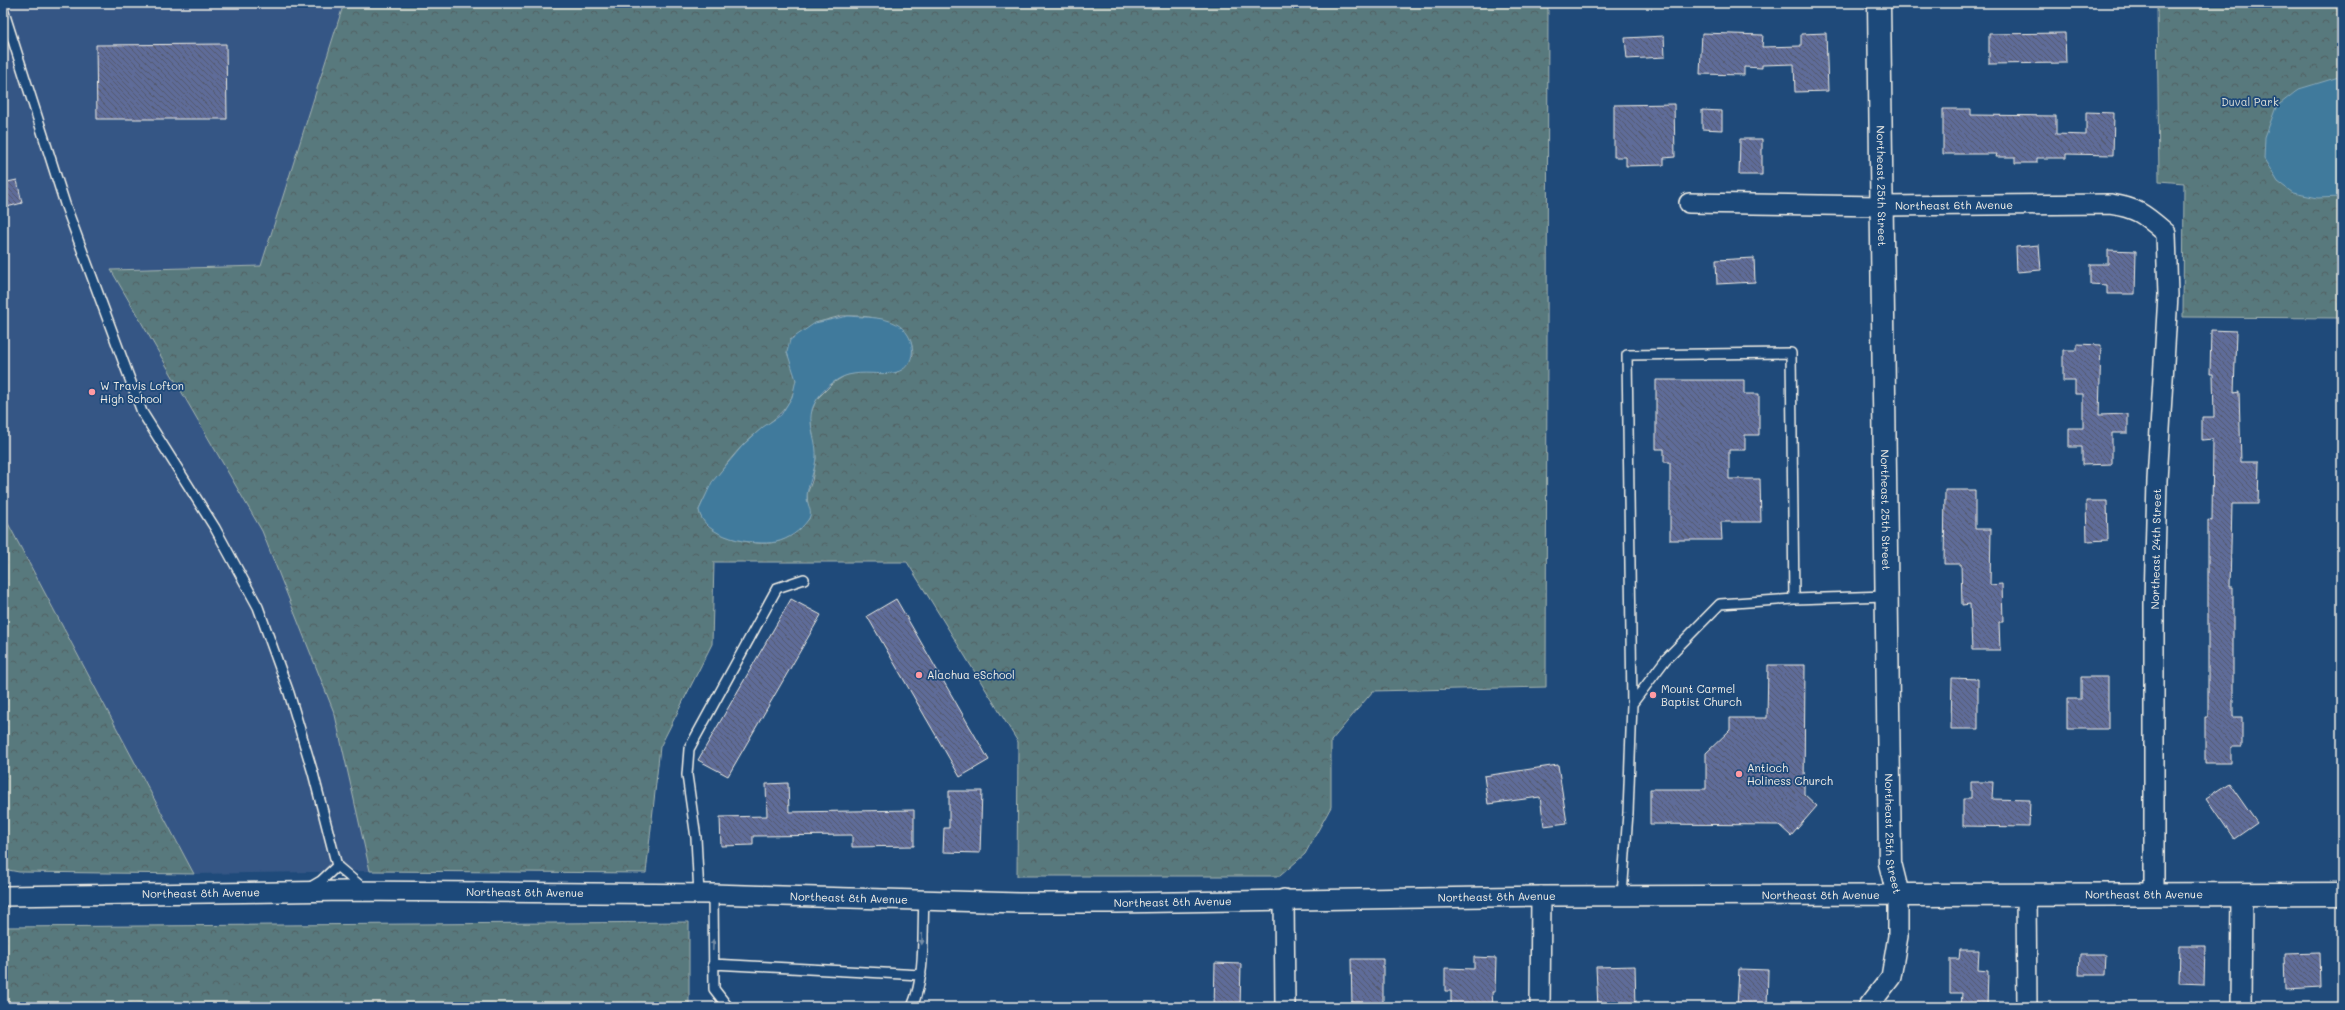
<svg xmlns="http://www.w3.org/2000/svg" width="2345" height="1010" viewBox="0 0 2345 1010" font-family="Mali,sans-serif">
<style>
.built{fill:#365785}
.forest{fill:url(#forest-crowns);stroke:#a6b5b2;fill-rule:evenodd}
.water{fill:#417a9c;stroke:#89aaba}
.building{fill:url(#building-back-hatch);stroke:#f4f1e8}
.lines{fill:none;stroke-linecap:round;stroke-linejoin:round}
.lane-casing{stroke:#f4f1e8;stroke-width:12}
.street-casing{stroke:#f4f1e8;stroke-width:22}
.secondary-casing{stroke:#f4f1e8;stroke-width:25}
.lane{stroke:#1f4a7a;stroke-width:9}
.street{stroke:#1f4a7a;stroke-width:19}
.secondary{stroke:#1f4a7a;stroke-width:22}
.oneway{fill:#748da6}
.poi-dot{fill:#ff9aa2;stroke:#1f4a7a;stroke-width:1.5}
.labels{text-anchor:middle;stroke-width:3.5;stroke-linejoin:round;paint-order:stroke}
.park-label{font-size:11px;fill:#dddfd8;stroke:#1f4a7a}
.street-label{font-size:11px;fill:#f4f1e8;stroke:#1f4a7a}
.poi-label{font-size:11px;fill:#f4f1e8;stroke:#1f4a7a;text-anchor:start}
</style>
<defs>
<pattern id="forest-crowns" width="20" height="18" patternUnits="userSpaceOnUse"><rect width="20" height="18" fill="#59797d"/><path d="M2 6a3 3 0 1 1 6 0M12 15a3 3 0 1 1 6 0" fill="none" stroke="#516062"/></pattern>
<pattern id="building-back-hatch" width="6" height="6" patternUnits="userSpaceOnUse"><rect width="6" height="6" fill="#5e6c99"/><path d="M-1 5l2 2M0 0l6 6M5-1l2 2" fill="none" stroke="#52586b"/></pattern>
</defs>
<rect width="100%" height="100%" fill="#1f4a7a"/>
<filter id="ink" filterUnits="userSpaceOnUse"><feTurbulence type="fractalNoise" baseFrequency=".025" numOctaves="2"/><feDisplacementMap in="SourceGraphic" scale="8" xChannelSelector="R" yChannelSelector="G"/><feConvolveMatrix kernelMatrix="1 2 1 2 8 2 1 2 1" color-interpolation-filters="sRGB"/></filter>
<g filter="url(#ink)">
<!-- built -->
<path class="built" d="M3 3H344L261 266 111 271 262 531 335 715 370 871 194 874 3 514Z"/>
<!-- forest -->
<path class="forest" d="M344 3H1548L1546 687 1373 691 1331 741V807L1305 854 1280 876H1017L1018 742 907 562H714L712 644 660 747 646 873 370 871 335 715 262 531 111 270 261 266ZM841 316C869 315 913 318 913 355L896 373 863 372 846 375 833 383 816 400 810 416 816 458 812 481 807 494 809 519C799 529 791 538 776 542 755 547 703 537 699 510 709 486 725 464 743 445 764 423 792 415 796 381 797 371 790 361 787 352L815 323Z
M2157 3H2342V318L2183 317 2184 183 2159 181Z
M3 514 194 874 19 872 3 869Z
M689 922V1007H3V927Z"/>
<!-- water -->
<path class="water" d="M2342 76V197L2318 198 2293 193 2278 182 2264 159 2265 137 2276 107 2299 89Z
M848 316C868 318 896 315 908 335 917 350 912 370 893 373 878 375 864 371 848 375 836 378 822 390 816 401 804 420 817 437 816 456 816 470 807 485 807 497 807 506 814 512 808 520 800 531 789 539 776 542 754 546 703 538 699 510L712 482 743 445 763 427 781 415 792 397 796 380 787 352 790 340 815 323Z"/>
<!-- building -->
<path class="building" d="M1702 33 1763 35 1762 47 1801 46V34L1826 33 1828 91 1795 92 1794 64 1762 65V68L1744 67V75L1700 74Z
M2065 33 2066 63 1989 64V34Z
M1664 36 1665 57 1627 59 1625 38Z
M226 44 227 119H97L96 45Z
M1674 104 1675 157 1664 158V165L1626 166V157H1614V105Z
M1943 109H1971V115L2056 116V134L2086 135V112L2114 113 2113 155 2066 154V158H2037V163H2015V157H1996L1997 154H1943Z
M1702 110 1722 111V130L1702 129Z
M1740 139H1762V175H1739Z
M17 180 22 203 3 208V183Z
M2039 245 2041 270 2017 272 2016 247Z
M2108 250 2136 251 2135 294H2107V285L2090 284V264H2108Z
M1754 258 1755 282 1717 284 1716 260Z
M2211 330 2236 331 2234 393 2239 392 2241 462H2259L2258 504H2232L2230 587H2233V717H2242V747H2231V763H2205V717H2208V520L2212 521 2213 439 2202 440V417H2214L2213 374H2210Z
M2077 344 2101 345 2099 415 2128 414V433H2112V464L2082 465V447H2069V428H2083V394H2075V381H2063V350H2077Z
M1656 380H1744V394H1759V435H1745V450H1729V479H1760L1761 522H1721L1722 540H1670V462H1664V449H1656Z
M1945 490H1975V529H1991L1990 585 2002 584 2003 622H1999L2000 650H1972L1970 604 1962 605 1961 564H1944Z
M2086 501H2107L2108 540 2087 541Z
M791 599 821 615 728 776 698 760Z
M896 599 989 760 960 777 867 616Z
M1768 665H1805L1804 794 1817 806 1791 836 1779 825 1650 824V789H1706V753L1730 730V718H1767Z
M2081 677H2108V729H2067V699H2081Z
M1952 678 1978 679V729H1951Z
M1558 765 1567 823 1544 826 1540 797 1488 804 1484 776Z
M1971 782H1993L1992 799 2030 800 2029 827 1963 826V799H1971Z
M788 783 789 812 914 810V846L852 847V835L753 836V845L721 846 720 817 767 816 766 784Z
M2229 783 2257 823 2234 839 2206 798Z
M949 791H982L980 853 943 852 944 828H949Z
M2180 946H2205L2204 984 2179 983Z
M1960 950H1979L1978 970 1988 971 1987 1007H1961L1962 993H1950V959H1959Z
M2320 953 2321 987 2285 989 2284 954Z
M2080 955H2106L2105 975H2079Z
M1474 957 1496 958 1495 992H1492L1493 1007H1451V991H1445V968L1474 969Z
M1351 959H1383V1004L1352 1005Z
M1215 963 1241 964 1240 1007H1214Z
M1635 966 1636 1007H1598L1596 967Z
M1739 969 1768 970 1767 1007H1737Z"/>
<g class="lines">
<!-- lane casing -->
<g class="lane-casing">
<path id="lane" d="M3 9 65 204 142 412 215 528 258 607 289 693 313 773 337 866
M1632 704 1627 355 1791 353 1794 599
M309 888 321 881 337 866 364 889
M699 894 696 838 687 775 689 749 777 588 804 579
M713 894 714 989 728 1007
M1622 895 1628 813 1632 704 1666 659 1720 604 1794 599 1886 596
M713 964 921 975
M912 1007C926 974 922 935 924 900"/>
</g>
<!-- street casing -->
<g class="street-casing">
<g id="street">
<path id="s1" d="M1689 203 1881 206 2110 204C2138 208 2145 215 2166 233L2168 295 2157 480 2154 603V893"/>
<path d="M2026 894 2027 1007"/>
<path id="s2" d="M3 896 348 891 713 894 1019 903H1117L1541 896 1898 895V936L1891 977 1868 1007"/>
<path d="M1284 899 1285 1007"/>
<path d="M1540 1007 1541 896"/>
<path d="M2241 1007 2242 894"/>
</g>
</g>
<!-- secondary casing -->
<g class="secondary-casing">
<g id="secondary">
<path id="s3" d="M1879 3 1890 863 1898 895 2342 894"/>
</g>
</g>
<!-- lane -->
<use href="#lane" class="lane"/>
<!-- street -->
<use href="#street" class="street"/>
<!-- secondary -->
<use href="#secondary" class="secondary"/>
</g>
<!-- one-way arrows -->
<defs><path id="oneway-solid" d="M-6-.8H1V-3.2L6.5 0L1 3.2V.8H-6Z"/></defs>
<g class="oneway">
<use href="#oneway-solid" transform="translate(922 939) rotate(92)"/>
<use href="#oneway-solid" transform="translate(713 945) rotate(-88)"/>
</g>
</g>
<!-- markers -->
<g class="poi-dot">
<circle cx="92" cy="392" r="4"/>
<circle cx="919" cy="675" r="4"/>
<circle cx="1653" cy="695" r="4"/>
<circle cx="1739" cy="774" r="4"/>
</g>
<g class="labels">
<!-- park labels -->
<g class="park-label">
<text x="2250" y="106">Duval Park</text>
</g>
<!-- street labels -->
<g class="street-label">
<text dy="4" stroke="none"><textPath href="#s3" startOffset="183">Northeast 25th Street</textPath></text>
<text dy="4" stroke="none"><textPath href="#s1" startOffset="265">Northeast 6th Avenue</textPath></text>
<text dy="4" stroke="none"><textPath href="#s3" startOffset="507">Northeast 25th Street</textPath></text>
<text transform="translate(2156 549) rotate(-89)" y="4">Northeast 24th Street</text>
<text dy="4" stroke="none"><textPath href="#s3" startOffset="831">Northeast 25th Street</textPath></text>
<text dy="4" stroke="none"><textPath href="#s2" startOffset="522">Northeast 8th Avenue</textPath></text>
<text dy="4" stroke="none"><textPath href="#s2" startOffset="198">Northeast 8th Avenue</textPath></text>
<text dy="4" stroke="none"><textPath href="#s3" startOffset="1139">Northeast 8th Avenue</textPath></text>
<text dy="4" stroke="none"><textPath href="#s2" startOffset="1818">Northeast 8th Avenue</textPath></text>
<text dy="4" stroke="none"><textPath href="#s2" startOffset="1494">Northeast 8th Avenue</textPath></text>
<text dy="4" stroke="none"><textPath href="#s2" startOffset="846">Northeast 8th Avenue</textPath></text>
<text dy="4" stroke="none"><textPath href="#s2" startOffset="1170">Northeast 8th Avenue</textPath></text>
</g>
<!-- poi labels -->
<g class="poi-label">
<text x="100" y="390">W Travis Lofton<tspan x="100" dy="13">High School</tspan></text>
<text x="927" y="679">Alachua eSchool</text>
<text x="1661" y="693">Mount Carmel<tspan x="1661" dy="13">Baptist Church</tspan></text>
<text x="1747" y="772">Antioch<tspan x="1747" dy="13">Holiness Church</tspan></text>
</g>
</g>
<!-- margin -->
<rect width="2345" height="1010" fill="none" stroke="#1f4a7a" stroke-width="16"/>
<rect x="8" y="8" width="2329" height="994" fill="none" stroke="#f4f1e8" stroke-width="1.5" filter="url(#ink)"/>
</svg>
